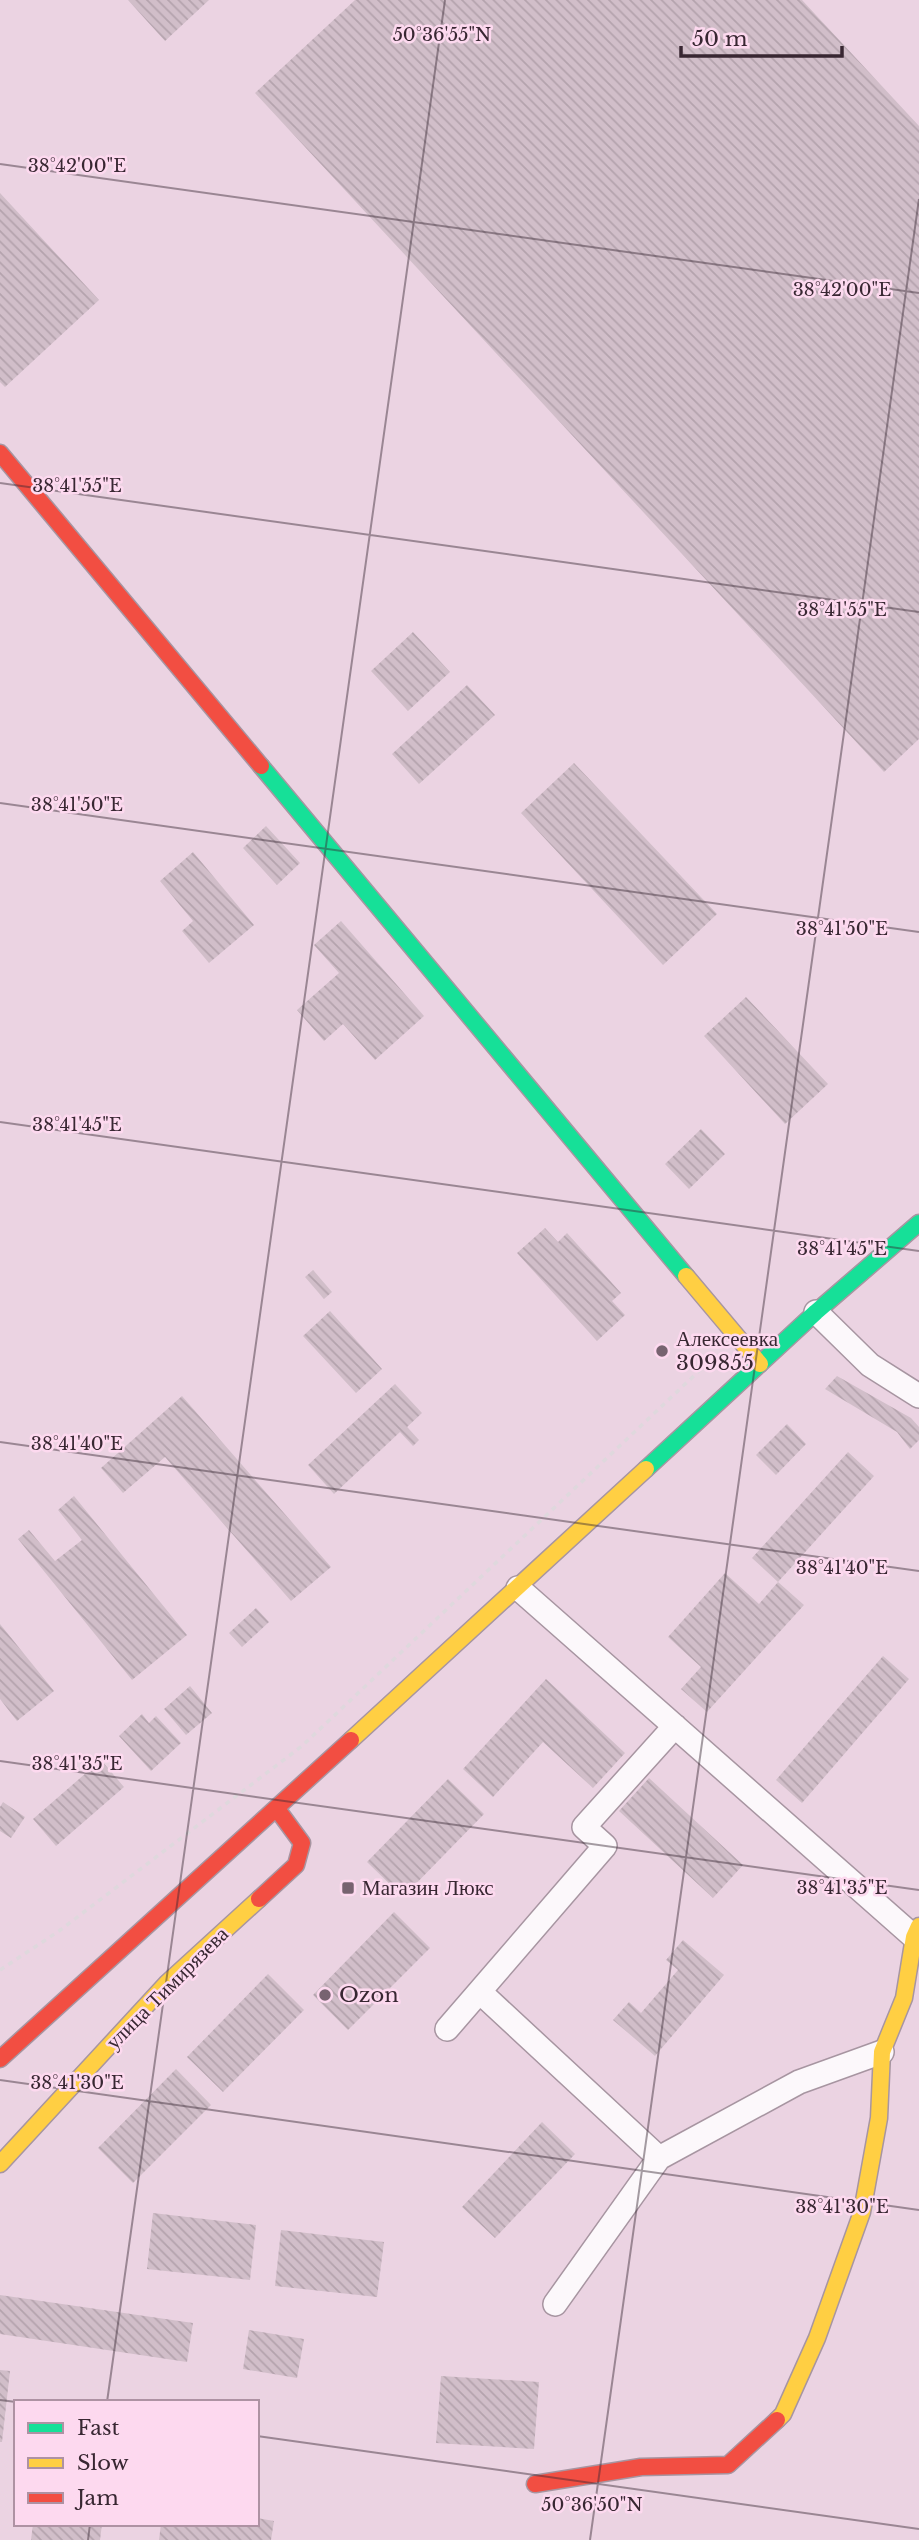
<svg xmlns="http://www.w3.org/2000/svg" width="919" height="2540" viewBox="0 0 919 2540" font-family="'Libre Baskerville',serif">
<style>
.building{fill:url(#building-back-hatch)}
.lines{fill:none;stroke-linecap:round;stroke-linejoin:round}
.street-casing{stroke:#a795a1;stroke-width:26}
.fast-casing{stroke:#a795a1;stroke-width:19}
.slow-casing{stroke:#a795a1;stroke-width:19}
.jam-casing{stroke:#a795a1;stroke-width:19}
.path{stroke:#dfd8dd;stroke-width:3.5;stroke-dasharray:5 5;stroke-linecap:butt}
.street{stroke:#fcf8fb;stroke-width:23}
.fast{stroke:#16e098;stroke-width:16}
.slow{stroke:#ffcf43;stroke-width:16}
.jam{stroke:#f24e42;stroke-width:16}
.ticks{fill:none;stroke:#382732;stroke-width:2;stroke-opacity:0.45}
.poi-dot{fill:#776370;stroke:#fdd9ef;stroke-width:2.5}
.labels{text-anchor:middle;stroke-width:5;stroke-linejoin:round;paint-order:stroke}
.poi-label{font-size:21px;fill:#382732;stroke:#fdd9ef;text-anchor:start}
.street-label{font-size:21px;fill:#382732;stroke:#fdd9ef}
.ticks-label{font-size:18px;text-anchor:middle;fill:#382732;stroke:#fdd9ef;stroke-width:5;stroke-linejoin:round;paint-order:stroke}
</style>
<defs>
<pattern id="building-back-hatch" width="6" height="6" patternUnits="userSpaceOnUse" patternTransform="scale(1.75)"><rect width="6" height="6" fill="#d1bec9"/><path d="M-1 5l2 2M0 0l6 6M5-1l2 2" fill="none" stroke="#b4a3ad"/></pattern>
</defs>
<rect width="100%" height="100%" fill="#ebd3e2"/>
<!-- building -->
<path class="building" d="M128 0H209L165 41Z
M355 0H802L919 126V739L884 772 255 93Z
M0 193 99 300 5 387 0 382Z
M413 632 450 672 408 711 371 671Z
M467 685 495 715 419 784 392 754Z
M574 763 717 914 663 965 521 813Z
M266 826 300 863 277 885 243 848Z
M193 852 254 925 209 963 182 931 193 921 160 881Z
M341 921 424 1016 375 1060 343 1024 324 1041 297 1010 339 973 314 945Z
M746 997 828 1084 785 1124 704 1036Z
M701 1129 725 1154 689 1189 665 1164Z
M545 1228 558 1242 567 1233 621 1293 612 1301 625 1315 597 1341 517 1253Z
M313 1270 332 1292 324 1299 305 1277Z
M330 1311 382 1369 356 1393 303 1336Z
M837 1376 911 1418 919 1427V1440L910 1449 897 1432 825 1389Z
M395 1384 422 1413 407 1427 419 1440 413 1446 400 1432 334 1494 308 1465Z
M182 1396 331 1567 291 1601 165 1457 123 1493 101 1468Z
M787 1424 806 1444 776 1475 756 1455Z
M848 1452 874 1476 778 1582 804 1605 707 1712 681 1689 701 1667 668 1637 725 1573 759 1604 778 1582 752 1558Z
M74 1496 187 1635 132 1680 18 1539 29 1530 55 1561 82 1540 58 1510Z
M256 1608 269 1622 242 1647 229 1633Z
M0 1624 54 1691 17 1721 0 1699Z
M883 1656 909 1679 802 1803 776 1780Z
M546 1679 625 1753 593 1788 543 1742 493 1797 463 1769Z
M190 1686 212 1713 186 1735 164 1709Z
M142 1714 149 1723 156 1716 181 1743 151 1771 119 1736Z
M101 1760 124 1787 56 1846 33 1819Z
M649 1778 743 1865 713 1898 619 1811Z
M448 1779 484 1814 403 1897 367 1862Z
M3 1802 25 1817 11 1838 0 1831V1807Z
M394 1912 430 1948 348 2030 313 1995Z
M683 1940 724 1975 655 2056 613 2020 629 2002 641 2013 678 1970 666 1960Z
M268 1974 304 2010 223 2092 187 2057Z
M176 2069 211 2105 133 2183 98 2148Z
M542 2122 575 2154 495 2238 462 2207Z
M153 2213 256 2225 250 2280 147 2269Z
M281 2230 384 2242 377 2297 275 2286Z
M0 2295 193 2323 187 2362 0 2334Z
M249 2330 304 2339 297 2378 243 2369Z
M0 2370 10 2371 2 2442H0Z
M441 2376 539 2382 534 2449 436 2443Z
M257 2518 274 2521 271 2540H159L161 2524H257Z
M33 2524H102L100 2540H31Z"/>
<g class="lines">
<!-- street casing -->
<g class="street-casing">
<path id="street" d="M816 1312 870 1365 919 1396
M518 1588 914 1937
M480 1992 659 2158
M447 2029 605 1846 584 1827 675 1726
M555 2304 659 2158 799 2082 882 2052"/>
</g>
<!-- fast casing -->
<g class="fast-casing">
<path id="fast" d="M261 766 686 1276
M646 1469 816 1312 919 1223"/>
</g>
<!-- slow casing -->
<g class="slow-casing">
<path id="slow" d="M686 1276 760 1364
M351 1740 646 1469
M0 2164 167 1983 259 1899
M777 2420 783 2414 817 2338 862 2212 879 2118 882 2052 904 1998 914 1937 919 1926"/>
</g>
<!-- jam casing -->
<g class="jam-casing">
<path id="jam" d="M0 453 261 766
M259 1899 296 1865 302 1843 277 1809
M0 2059 351 1740
M535 2484 641 2467 728 2465 777 2420"/>
</g>
<!-- path -->
<path class="path" d="M0 1970 59 1931 302 1746 717 1354"/>
<!-- street -->
<use href="#street" class="street"/>
<!-- fast -->
<use href="#fast" class="fast"/>
<!-- slow -->
<use href="#slow" class="slow"/>
<!-- jam -->
<use href="#jam" class="jam"/>
</g>
<!-- ticks -->
<path class="ticks" d="M0 164 919 293M0 483 919 612M0 803 919 932M0 1122 919 1251M0 1442 919 1571M0 1761 919 1890M0 2080 919 2210M0 2400 16 2402M107 2402 445 0M257 2436 919 2529M88 2540 90 2524M590 2540 919 199"/>
<!-- markers -->
<g class="poi-dot">
<circle cx="662" cy="1351" r="7"/>
<rect x="341" y="1881" width="14" height="14" rx="3.5"/>
<circle cx="325" cy="1995" r="7"/>
</g>
<g class="labels">
<!-- poi labels -->
<g class="poi-label">
<text x="676" y="1346">Алексеевка<tspan x="676" dy="24">309855</tspan></text>
<text x="362" y="1895">Магазин Люкс</text>
<text x="339" y="2002">Ozon</text>
</g>
<!-- street labels -->
<g class="street-label">
<text transform="translate(167 1988) rotate(-45)" y="7">улица Тимирязева</text>
</g>
</g>
<g class="ticks-label">
<text x="442" y="41">50°36'55"N</text>
<text x="77" y="172">38°42'00"E</text>
<text x="842" y="296">38°42'00"E</text>
<text x="77" y="492">38°41'55"E</text>
<text x="842" y="616">38°41'55"E</text>
<text x="77" y="811">38°41'50"E</text>
<text x="842" y="935">38°41'50"E</text>
<text x="77" y="1131">38°41'45"E</text>
<text x="842" y="1255">38°41'45"E</text>
<text x="77" y="1450">38°41'40"E</text>
<text x="842" y="1574">38°41'40"E</text>
<text x="77" y="1770">38°41'35"E</text>
<text x="842" y="1894">38°41'35"E</text>
<text x="77" y="2089">38°41'30"E</text>
<text x="842" y="2213">38°41'30"E</text>
<text x="592" y="2511">50°36'50"N</text>
</g>
<!-- legend -->
<rect x="14" y="2400" width="245" height="126" fill="#fdd9ef" stroke="#ae92a3" stroke-width="2"/>
<rect x="28" y="2423" width="35" height="10" fill="#16e098" stroke="#ae92a3" stroke-width="2"/>
<text x="77" y="2435" font-size="21" fill="#382732">Fast</text>
<rect x="28" y="2458" width="35" height="10" fill="#ffcf43" stroke="#ae92a3" stroke-width="2"/>
<text x="77" y="2470" font-size="21" fill="#382732">Slow</text>
<rect x="28" y="2493" width="35" height="10" fill="#f24e42" stroke="#ae92a3" stroke-width="2"/>
<text x="77" y="2505" font-size="21" fill="#382732">Jam</text>
<!-- scale -->
<path d="M681 46v10h161v-10" fill="none" stroke="#382732" stroke-width="3.5"/>
<text x="692" y="46" font-size="21" fill="#382732" stroke="#fdd9ef" stroke-width="5" paint-order="stroke">50 m</text>
</svg>
